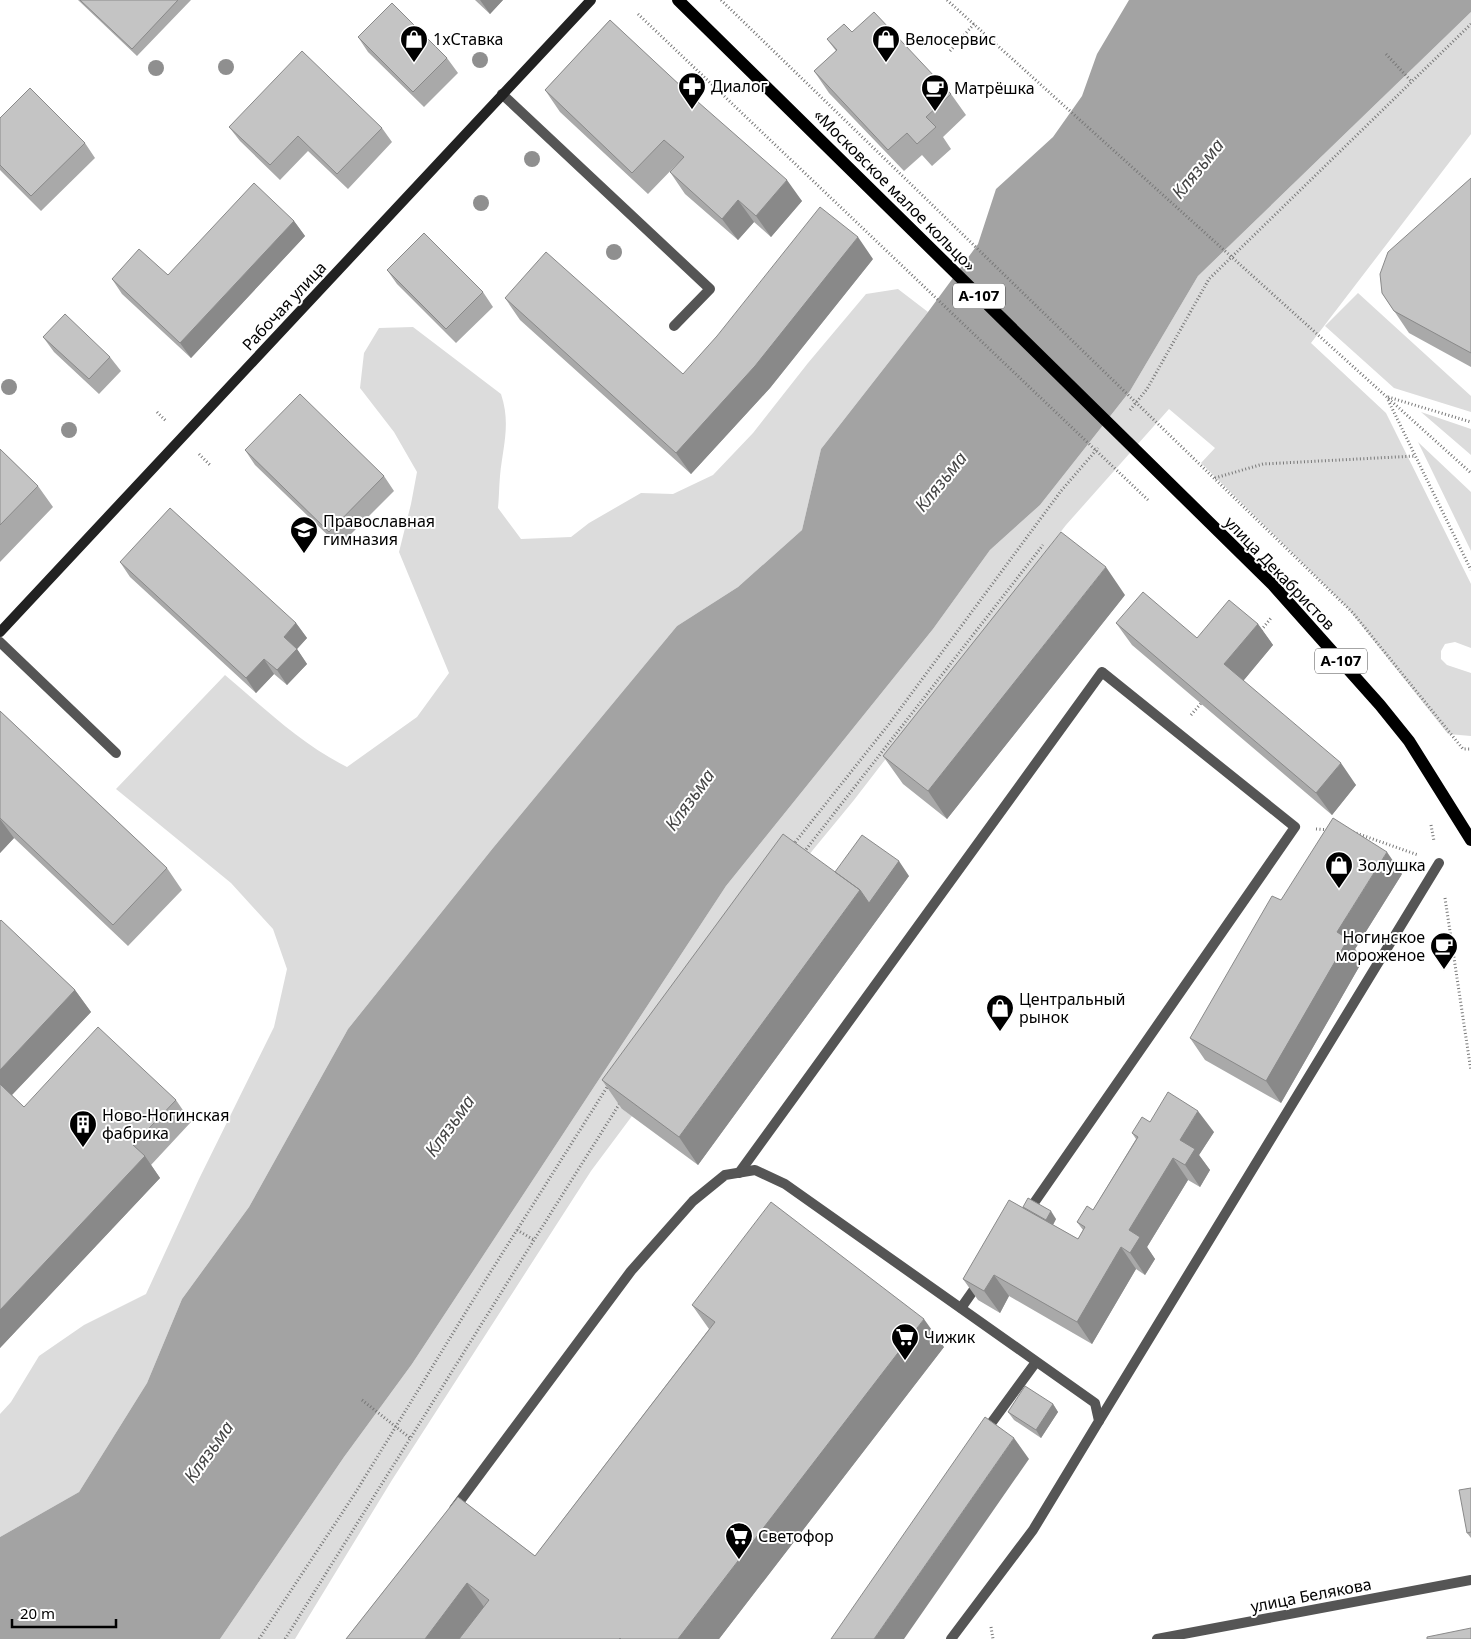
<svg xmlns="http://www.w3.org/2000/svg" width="1471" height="1639" viewBox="0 0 1471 1639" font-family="'Noto Sans',sans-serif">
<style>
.green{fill:#dcdcdc}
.water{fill:#a3a3a3}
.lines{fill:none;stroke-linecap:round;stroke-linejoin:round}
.path{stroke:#777;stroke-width:3;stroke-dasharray:1 2.5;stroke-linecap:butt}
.service{stroke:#555;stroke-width:10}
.minor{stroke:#555;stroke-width:10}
.secondary{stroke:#222;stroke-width:10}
.primary{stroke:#000;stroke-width:12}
.tree{fill:#8f8f8f}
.wall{fill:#a9a9a9}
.shaded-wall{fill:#898989}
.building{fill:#c4c4c4;stroke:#898989}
.labels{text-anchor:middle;stroke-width:4;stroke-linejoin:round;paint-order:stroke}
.shield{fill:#fff;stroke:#4c4c4c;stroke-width:1}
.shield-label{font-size:15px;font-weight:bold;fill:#000}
.poi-label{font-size:16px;fill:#000;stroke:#fff;text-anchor:start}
.street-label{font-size:16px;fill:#000;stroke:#fff}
.water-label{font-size:18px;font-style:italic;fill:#444;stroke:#fff}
</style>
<rect width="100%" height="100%" fill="#fff"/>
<!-- green -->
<path class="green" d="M1471 12V134L1311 343 1386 413 1471 584V648L1455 642 1445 644 1441 651V659L1447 665 1471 673V736L1448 734 1347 607 1201 463 1215 448 1169 409 1066 525 854 800 803 862 622 1109 632 1116 591 1171 392 1480 295 1639H220L344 1457 412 1364 726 886 933 629 990 550 1040 505 1130 391 1198 276Z
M898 289 928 312 821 449 802 530 738 587 677 626 493 848 348 1029 249 1207 182 1299 147 1383 79 1492 0 1537V1414L11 1402 39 1356 84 1325 146 1294 199 1179 274 1027 287 969 273 929 231 883 116 789 225 675C264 708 301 744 347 767L417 717 449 673 399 552 411 504 417 472 394 432 360 388 364 353 379 328 413 327 501 394C511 424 503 446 500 476 499 487 499 498 498 508L521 539 571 537 589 523 641 493 673 494 713 475 753 433 808 363 866 294Z
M1358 293 1471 396V412L1394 388 1325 326Z
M1421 412 1471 429V455Z
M1418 442 1471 492V551Z"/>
<!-- water -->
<path class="water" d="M1129 0H1471V12L1198 276 1130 391 1040 505 990 550 933 629 726 886 412 1364 344 1457 220 1639H0V1537L79 1492 147 1383 182 1299 249 1207 348 1029 493 848 677 626 738 587 802 530 821 449 928 312 978 244 996 189 1053 137 1082 96 1097 54Z"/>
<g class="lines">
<!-- path -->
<path class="path" d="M721 0 1353 613 1463 749H1471
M947 0 1471 473
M638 14 1149 501
M950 51 974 24
M1386 54 1412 82
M1388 397 1471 422
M1388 400 1471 570
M1130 410 1147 389 1209 279 1471 24
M157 412 166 421
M199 454 211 466
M1215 478 1263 464 1415 456
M1259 633 1271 618
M1191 715 1203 701
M1431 825 1434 841
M1316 829 1329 830
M1353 832 1418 855
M793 845 889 724 1061 491 1098 448
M804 852 1043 545
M1445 898 1471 1071
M517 1230 534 1240
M362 1400 410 1438
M991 1627 993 1639
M259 1639 354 1495 483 1284 609 1084
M285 1639 534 1240 620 1103"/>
<!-- service -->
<path class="service" d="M502 94 710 289 674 326
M0 642 116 753
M739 1173 1102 672 1295 827 1027 1213
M961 1308 980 1281
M1099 1421 1439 863
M984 1433 1036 1362"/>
<!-- minor -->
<path class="minor" d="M454 1509 631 1271 693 1201 725 1175 755 1170 785 1184 1095 1403 1099 1421 1033 1530 951 1639
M1157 1639 1471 1580"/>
<!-- secondary -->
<path class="secondary" d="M0 632 591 0"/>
<!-- primary -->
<path class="primary" d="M678 0 1273 585 1380 705 1409 741 1471 840"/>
</g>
<!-- trees -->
<g class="tree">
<circle cx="480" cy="60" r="8"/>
<circle cx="226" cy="67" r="8"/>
<circle cx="156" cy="68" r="8"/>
<circle cx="532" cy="159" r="8"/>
<circle cx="481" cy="203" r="8"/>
<circle cx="614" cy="252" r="8"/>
<circle cx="9" cy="387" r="8"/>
<circle cx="69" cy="430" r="8"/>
</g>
<!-- wall -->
<path class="wall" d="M78 0H191L137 56Z
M475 0H503L490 14Z
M610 20 802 201 771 237 754 222 738 240 685 194 670 172 680 161 648 194 560 112 545 90Z
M852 32 951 94 966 115 943 137 951 149 932 166 922 155 904 171 829 93 814 71 836 51 827 39Z
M358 37 447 58 458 73 424 107 368 52Z
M0 118 85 143 95 158 41 211 0 170Z
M229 127 382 128 392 142 348 189 308 151 280 180 240 141Z
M1471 178V367L1409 333 1382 293Z
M294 221 305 236 191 358 122 294 112 279 168 275Z
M873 259 770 388 691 474 520 320 505 298 683 374Z
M387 270 483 292 493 307 456 343 397 284Z
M43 337 110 357 121 371 99 394 54 352Z
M0 449 38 486 53 507 0 562Z
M245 450 384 476 394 491 339 546 255 465Z
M120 562 296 623 307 638 297 649 307 664 287 685 274 674 256 693 130 577Z
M1125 595 947 819 903 784 883 756Z
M1116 623 1197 638 1258 624 1273 645 1243 681 1356 785 1332 815 1132 645Z
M0 711 167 868 182 890 128 946 14 838 0 853Z
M835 872 909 876 698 1165 622 1109 602 1080Z
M1402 874 1355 949 1363 960 1281 1103 1205 1060 1190 1038Z
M0 921 75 990 91 1012 12 1095 24 1107 176 1100 191 1122 151 1165 160 1178 0 1348Z
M1150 1122 1214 1132 1199 1155 1210 1170 1200 1187 1188 1180 1147 1247 1155 1259 1145 1275 1136 1269 1092 1344 1009 1296 1000 1313 978 1300 963 1279 1023 1207 1056 1219 1053 1225 1078 1239 1083 1230 1077 1222 1093 1210 1136 1139 1132 1133Z
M692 1305 944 1347 719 1639H346L458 1497 535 1556 709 1329Z
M1053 1404 1058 1412 1041 1438 1014 1420 1008 1412Z
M1471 1488V1538L1467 1533Z"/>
<!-- shaded-wall -->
<path class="shaded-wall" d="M480 0H503L490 14Z
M787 180 802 201 771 237 756 216Z
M738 200 754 222 738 240 722 219Z
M294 221 305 236 191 358 180 343Z
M858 237 873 259 770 388 691 474 676 453Z
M1106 567 1125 595 947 819 928 791Z
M296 623 307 638 297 649 307 664 287 685 277 670 284 637Z
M1258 624 1273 645 1239 686 1224 664Z
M264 659 274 674 256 693 246 678Z
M1341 763 1356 785 1332 815 1316 793Z
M0 819 14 838 0 853Z
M1387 852 1402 874 1355 949 1363 960 1281 1103 1266 1081 1337 932Z
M899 861 909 876 698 1165 679 1137 860 890Z
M75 990 91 1012 8 1099 0 1087V1070Z
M1198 1111 1214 1132 1199 1155 1210 1170 1200 1187 1185 1165 1180 1140Z
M145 1156 160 1178 0 1348V1310Z
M1173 1158 1188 1180 1147 1247 1155 1259 1145 1275 1130 1253 1129 1230Z
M1051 1211 1056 1219 1048 1234 1042 1226Z
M1121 1247 1136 1269 1092 1344 1077 1322Z
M994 1275 1009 1296 1000 1313 984 1291Z
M924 1319 944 1347 719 1639H678Z
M1053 1404 1058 1412 1041 1438 1036 1430Z
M1014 1438 1029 1459 904 1639H874Z
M467 1583 487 1611 466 1639H425Z"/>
<!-- building -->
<path class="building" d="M80 0H178L132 49Z
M392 3 447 58 413 92 358 37Z
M874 12 951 94 926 117 936 127 917 144 907 133 888 150 814 71 837 50 827 39 844 24 852 32Z
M610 20 698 102 787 180 756 216 738 200 722 219 670 172 684 157 664 140 632 173 545 90Z
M302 51 382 128 337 174 298 136 270 165 229 127Z
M30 88 85 143 31 196 0 165V118Z
M1471 178V353L1394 311 1382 293 1380 274 1388 252Z
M254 183 294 221 180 343 112 279 139 249 168 275Z
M820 207 858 237 755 366 676 453 505 298 546 252 683 374 717 336Z
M424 233 483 292 446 329 387 270Z
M65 314 110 357 89 379 43 337Z
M300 394 384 476 329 532 245 450Z
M0 449 38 486 0 525Z
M170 508 296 623 284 637 297 649 277 670 264 659 246 678 120 562Z
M1061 532 1106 567 928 791 883 756Z
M1143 592 1197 638 1229 600 1258 624 1224 664 1341 763 1316 793 1116 623Z
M0 711 167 868 113 925 0 818Z
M1333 818 1387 852 1337 932 1348 939 1266 1081 1190 1038 1272 896 1281 900Z
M783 834 860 890 679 1137 602 1080Z
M862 835 899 861 869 903 860 890 835 872Z
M1 920 75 990 0 1070V921Z
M98 1027 176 1100 133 1145 145 1156 0 1310V1084L24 1107Z
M1168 1092 1198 1111 1180 1140 1195 1149 1185 1165 1173 1158 1129 1230 1140 1237 1130 1253 1121 1247 1077 1322 994 1275 984 1291 963 1279 1009 1200 1078 1239 1085 1227 1077 1222 1087 1206 1093 1210 1138 1137 1132 1133 1142 1117 1150 1122Z
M1028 1198 1051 1211 1046 1220 1023 1207Z
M771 1202 924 1319 678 1639H621L620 1638 619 1639H459L489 1600 467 1583 425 1639H346L458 1497 535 1556 715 1322 692 1305Z
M1025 1386 1053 1404 1036 1430 1008 1412Z
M985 1417 1014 1438 874 1639H831Z
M1471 1488V1532L1467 1533 1459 1490Z
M1471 1628V1639H1427V1637Z"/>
<!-- icons -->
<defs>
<g id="shop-pin" transform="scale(1.4375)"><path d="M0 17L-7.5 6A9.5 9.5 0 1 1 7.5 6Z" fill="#000" stroke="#fff"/><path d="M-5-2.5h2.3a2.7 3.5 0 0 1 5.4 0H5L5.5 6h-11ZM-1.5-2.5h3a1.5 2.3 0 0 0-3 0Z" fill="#fff"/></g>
<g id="pharmacy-pin" transform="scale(1.4375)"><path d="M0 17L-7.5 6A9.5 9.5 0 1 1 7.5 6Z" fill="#000" stroke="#fff"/><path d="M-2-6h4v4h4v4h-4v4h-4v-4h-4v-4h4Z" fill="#fff"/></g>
<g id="cafe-pin" transform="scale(1.4375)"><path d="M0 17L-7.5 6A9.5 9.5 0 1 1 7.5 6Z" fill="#000" stroke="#fff"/><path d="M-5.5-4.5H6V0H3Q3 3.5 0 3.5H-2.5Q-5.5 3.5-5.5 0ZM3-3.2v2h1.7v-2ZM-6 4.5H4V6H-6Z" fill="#fff"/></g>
<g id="school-pin" transform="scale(1.4375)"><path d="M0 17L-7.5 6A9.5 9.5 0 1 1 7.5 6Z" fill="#000" stroke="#fff"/><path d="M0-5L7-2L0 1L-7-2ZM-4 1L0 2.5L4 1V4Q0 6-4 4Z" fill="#fff"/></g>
<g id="building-pin" transform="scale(1.4375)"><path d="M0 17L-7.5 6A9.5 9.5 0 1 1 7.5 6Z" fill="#000" stroke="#fff"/><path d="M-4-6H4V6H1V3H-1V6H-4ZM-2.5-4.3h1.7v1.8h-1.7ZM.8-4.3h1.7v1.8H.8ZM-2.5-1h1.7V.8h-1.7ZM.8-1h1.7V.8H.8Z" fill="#fff"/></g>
<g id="supermarket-pin" transform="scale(1.4375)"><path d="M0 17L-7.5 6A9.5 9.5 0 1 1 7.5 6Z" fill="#000" stroke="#fff"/><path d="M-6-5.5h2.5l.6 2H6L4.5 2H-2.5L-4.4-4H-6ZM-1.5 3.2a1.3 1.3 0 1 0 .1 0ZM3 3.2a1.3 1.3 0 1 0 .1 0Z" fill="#fff"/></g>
</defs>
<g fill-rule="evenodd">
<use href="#shop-pin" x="414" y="39"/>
<use href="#shop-pin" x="886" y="39"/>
<use href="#pharmacy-pin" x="692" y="86"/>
<use href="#cafe-pin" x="935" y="88"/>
<use href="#school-pin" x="304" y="530"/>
<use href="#shop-pin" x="1339" y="865"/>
<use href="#cafe-pin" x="1444" y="946"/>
<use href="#shop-pin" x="1000" y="1008"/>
<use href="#building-pin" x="83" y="1124"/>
<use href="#supermarket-pin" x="905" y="1337"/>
<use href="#supermarket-pin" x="739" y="1536"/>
</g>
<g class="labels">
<!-- shield labels -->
<g class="shield">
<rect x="953" y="283.5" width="52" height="25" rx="4"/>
<rect x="1315" y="648.5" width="52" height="25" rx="4"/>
</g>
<g class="shield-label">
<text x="979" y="301">А-107</text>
<text x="1341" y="666">А-107</text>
</g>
<!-- poi labels -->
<g class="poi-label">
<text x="433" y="45">1xСтавка</text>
<text x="905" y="45">Велосервис</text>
<text x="711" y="92">Диалог</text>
<text x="954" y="94">Матрёшка</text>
<text x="323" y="527">Православная<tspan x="323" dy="18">гимназия</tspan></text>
<text x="1358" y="871">Золушка</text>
<text x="1425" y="943" text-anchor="end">Ногинское<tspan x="1425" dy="18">мороженое</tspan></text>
<text x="1019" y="1005">Центральный<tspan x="1019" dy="18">рынок</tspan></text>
<text x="102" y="1121">Ново-Ногинская<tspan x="102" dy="18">фабрика</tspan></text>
<text x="924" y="1343">Чижик</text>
<text x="758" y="1542">Светофор</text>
</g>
<!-- street labels -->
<g class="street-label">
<text transform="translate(895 190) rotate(45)" y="6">«Московское малое кольцо»</text>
<text transform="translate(284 306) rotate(-47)" y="6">Рабочая улица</text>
<text transform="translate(1280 573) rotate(46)" y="6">улица Декабристов</text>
<text transform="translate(1311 1595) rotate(-11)" y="6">улица Белякова</text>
</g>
<!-- water labels -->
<g class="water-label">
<text transform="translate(1198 169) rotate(-51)" y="6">Клязьма</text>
<text transform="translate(941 482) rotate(-51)" y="6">Клязьма</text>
<text transform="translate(690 800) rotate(-54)" y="6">Клязьма</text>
<text transform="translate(450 1126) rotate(-54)" y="6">Клязьма</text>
<text transform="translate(209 1452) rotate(-54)" y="6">Клязьма</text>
</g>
</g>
<!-- scale -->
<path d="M12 1619v8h104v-8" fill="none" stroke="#000000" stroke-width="2.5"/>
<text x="20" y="1619" font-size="15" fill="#000000" stroke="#ffffff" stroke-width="4" paint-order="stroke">20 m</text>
</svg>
